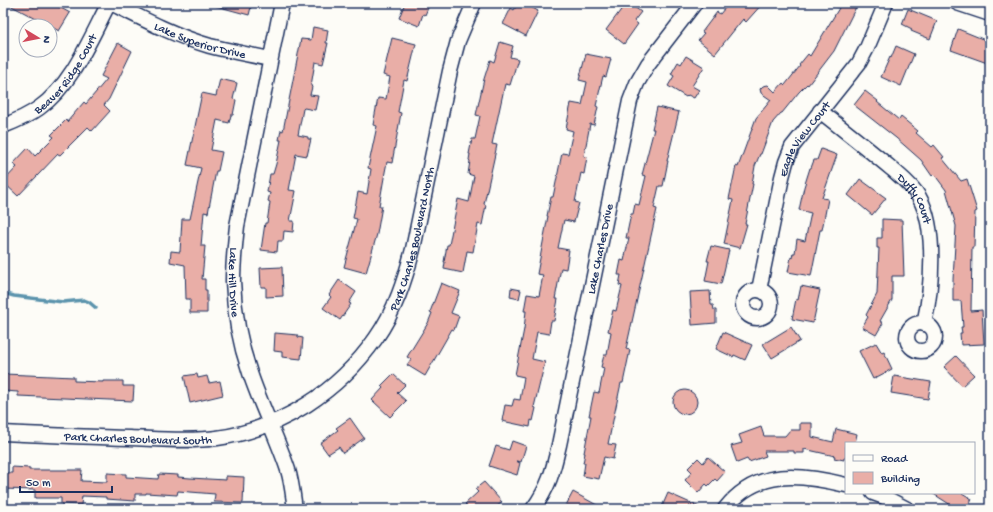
<svg xmlns="http://www.w3.org/2000/svg" width="993" height="512" viewBox="0 0 993 512" font-family="'Gochi Hand',sans-serif">
<style>
.lines{fill:none;stroke-linecap:round;stroke-linejoin:round}
.stream{stroke:#5c94ad;stroke-width:3.5}
.building{fill:#e9aea7;stroke:#1b2f5e}
.minor-casing{stroke:#1b2f5e;stroke-width:17}
.minor{stroke:#fdfcf7;stroke-width:14}
.labels{text-anchor:middle;stroke-width:3;stroke-linejoin:round;paint-order:stroke}
.street-label{font-size:12px;fill:#1b2f5e;stroke:#fdfcf7}
</style>
<rect width="100%" height="100%" fill="#fdfcf7"/>
<filter id="ink" filterUnits="userSpaceOnUse"><feTurbulence type="fractalNoise" baseFrequency=".025" numOctaves="2"/><feDisplacementMap in="SourceGraphic" scale="8" xChannelSelector="R" yChannelSelector="G"/><feConvolveMatrix kernelMatrix="1 2 1 2 8 2 1 2 1" color-interpolation-filters="sRGB"/></filter>
<g filter="url(#ink)">
<g class="lines">
<!-- stream -->
<path class="stream" d="M3 293 14 296 63 302 84 300 89 302 96 308"/>
</g>
<!-- building -->
<path class="building" d="M6 3H52L70 13 59 31Z
M216 3H252L249 15 216 6Z
M405 3H430L425 15 423 14 419 26 399 18Z
M518 3H533L531 7 538 11 526 36 503 24 511 8 514 10Z
M626 3H629L641 12 634 21 638 24 624 44 606 30Z
M729 3H763L746 22 743 19 715 54 698 40 704 33 702 32 717 12 720 14Z
M829 3H857V5L834 51 808 85 807 84 799 92 782 113H781L773 122 761 154H760L755 166 752 184H753L745 224H747L740 248 724 244 733 200 729 199 736 166 738 167 756 118 771 100 761 93 760 89 763 86 768 85 775 92 783 83 785 85 800 66 799 65 808 54 810 56 839 8Z
M908 9 937 21 930 39 911 31 912 29 902 24Z
M313 27 328 30 326 43H328L323 64 315 62 311 86 312 87 310 95 318 96 315 110 304 108 303 109 298 135 308 137V139H311L307 156 296 154 289 190 296 191 290 221H294L293 232 284 231 283 241H278L277 252 261 250 265 223H267L270 202 268 201 270 193 267 192 270 174H273L276 164 281 140H279L281 130 283 131 301 39 311 40Z
M958 29 990 42V64L951 50Z
M392 38 416 44 407 81 404 80 398 112 401 113 392 163 387 162 385 172 379 206H382L377 234 366 273 344 267 357 219 353 218 358 192 367 194 371 169 368 168 377 126 373 125 378 98 386 99 390 77 383 75Z
M500 42 513 46 510 57 518 59 510 85 505 84 492 144 497 145 484 204 486 205 482 225 478 224 473 252 467 251 463 273 444 269 445 262H444L447 245H449L458 199 469 202 474 176 468 174 470 161 469 160 470 154H469L472 139H475L480 116 476 115 484 79 490 60 494 62Z
M118 43 132 51 109 99 104 105 110 111 92 131 88 127 60 155 58 154 18 196 3 182 17 167 13 164 28 148 35 156 54 137 51 135 66 120 67 122 84 102 86 104 107 79 101 76Z
M896 46 914 54 901 86 881 77 890 57 891 58Z
M586 54 611 59 606 77 603 76 596 106 598 107 594 125 590 124 584 156 587 157 584 174 581 173 575 202 579 203 574 222 564 220 558 248 569 250 566 269 561 268 555 299H558L554 321H551L549 334 537 332 532 359 545 362 534 407 536 408 533 421 531 420 530 427 502 421 505 405 512 406 514 399 520 400 524 377 515 375 524 329 526 311H524L527 294 539 296 543 275 537 274 548 216H547L551 197H553L562 153 568 154 573 131 566 129 571 103 582 105 587 82 579 80Z
M686 56 704 67 692 86 699 90 694 98 688 95 686 97 668 86 674 76 671 74 678 62 681 64Z
M220 79 237 83 233 99 236 100 233 115H231L229 123 217 120 211 150 222 152 218 171H216L208 213 204 212 201 246H205L202 279H205V290H207V313H190V299H186L185 265 170 262 171 251 180 252 182 219H190L201 168 187 165 202 93 216 96Z
M865 91 878 101 877 102 899 120 901 117 918 131 916 133 932 147 934 145 944 157 942 158 961 181 967 179 977 211 975 212 974 247H972L971 311 982 310 984 344 961 345 960 333H962L961 327H963L961 301H953V280L956 226 946 190 934 174 932 176 921 160 896 138 854 105Z
M657 107 679 112 667 161H668L663 186H659L654 208 657 209 626 349 630 350 623 383H621L608 444 616 445 613 459 604 457 599 479 583 476 585 463H583L585 453H584L591 416H589L594 392 599 393 604 368 601 367 604 355H607L611 332 608 331 613 310 616 311 622 286 619 285 621 275H618L621 260 624 261 629 238H626L631 214H633L635 204 639 205 646 176 642 175 654 129H652Z
M821 149 837 155 822 198 828 199 822 230H820L811 276 788 272 791 257 792 258 793 253H795L797 239 805 241 811 213 799 210 804 187 810 168H811L814 160H817Z
M860 179 886 198 872 215 848 195Z
M882 219 902 220 904 276H892V300L880 321 883 323 876 335 862 327 868 317 866 315 877 294 879 248H877V238H882Z
M711 246 729 250 721 284 705 281 709 261H707Z
M282 267 283 296 266 297V287H261L260 268Z
M339 280 356 292 349 303 351 304 340 320 323 308 331 297 329 295Z
M441 283 460 291 451 313 459 316 454 330 452 329 425 376 407 365 411 359 407 357 428 323 432 313 430 312Z
M801 286 820 290 813 323 792 319 796 299 798 300Z
M511 288 521 290 519 299 510 297Z
M710 291 711 305H713L714 310H716V323L692 325 690 292Z
M791 327 800 341 772 358 763 344Z
M723 332 752 345 745 360 734 355 733 357 716 349Z
M275 333 298 335V337L303 338 301 359 282 357V352L274 351Z
M876 343 882 353 884 352 892 369 873 379 859 351Z
M956 356 974 375 962 386 944 367Z
M4 374 74 377V381L103 382V381H123V386H134L133 401 18 396V392L4 391Z
M197 374 198 378 207 376 209 383 220 381 223 395 190 403 184 376Z
M393 374 405 385 397 393 406 401 390 417 372 400 383 388 381 386Z
M894 376 931 382 928 399 891 393Z
M673 402a12 12 0 1 1 24 0a12 12 0 1 1-24 0Z
M350 418 364 438 343 453 339 447 328 454 320 443 338 430 336 428Z
M800 423H812V437L833 442 836 429 857 434 855 443H846V458H844V460L834 458 835 456 804 449V453H794V451H764L766 456 749 462 747 459 737 463 731 446 742 443 739 435 761 427 764 436H785L790 430H800Z
M512 441 526 446 521 462 516 461 520 463 517 475 489 466 496 446 509 450Z
M708 457 725 472 717 481 715 479 708 486 706 484 698 493 685 480 692 472 688 468 698 458 703 463Z
M12 467 29 468V470H82L81 481 107 482V473L126 474V477L158 479 159 474 178 475V477L190 478 226 480V476L244 477 243 503 214 502 215 494 178 491 177 495 146 493V494H135V501L106 499V497L82 496 81 505 61 504V498H35V490L3 489V473H12Z
M484 482 502 502 494 509H470L465 504 478 492 475 489Z
M573 492 584 498 604 509H564Z
M668 493 704 509H661Z
M932 493H962L972 499 965 509H962L955 505 954 507Z"/>
<g class="lines">
<!-- minor casing -->
<g class="minor-casing">
<g id="minor">
<path id="s1" d="M111 3C143 19 175 36 210 46 230 51 250 55 270 59"/>
<path id="s2" d="M282 3 237 226C235 244 233 262 233 281 234 311 240 344 250 373 261 406 277 437 288 470 292 483 293 496 295 509"/>
<path d="M957 3 990 14"/>
<path id="s3" d="M820 111C844 130 868 149 892 169 901 177 913 186 919 197 937 228 932 289 924 324"/>
<path id="s4" d="M3 126C16 121 28 116 39 108 72 85 91 37 109 3"/>
<path id="s5" d="M759 290 782 177 786 162 792 147 859 63 867 48 886 3"/>
<circle cx="757" cy="304" r="14"/>
<circle cx="921" cy="337" r="14"/>
<path id="s6" d="M3 433C45 435 88 437 130 438 157 439 190 442 217 438 282 429 339 391 376 338 395 311 405 280 413 249L450 71 458 41 474 3"/>
<path d="M873 493 884 497 907 509"/>
<path id="s7" d="M533 509C549 487 553 471 559 445L630 101 637 83 648 64 695 3"/>
<path d="M725 509C757 468 801 474 846 485"/>
</g>
</g>
<!-- minor -->
<use href="#minor" class="minor"/>
</g>
</g>
<g class="labels">
<!-- street labels -->
<g class="street-label">
<text dy="4" stroke="none"><textPath href="#s1" startOffset="97">Lake Superior Drive</textPath></text>
<text dy="4" stroke="none"><textPath href="#s4" startOffset="84">Beaver Ridge Court</textPath></text>
<text dy="4" stroke="none"><textPath href="#s5" startOffset="160">Eagle View Court</textPath></text>
<text dy="4" stroke="none"><textPath href="#s3" startOffset="131">Duffy Court</textPath></text>
<text dy="4" stroke="none"><textPath href="#s6" startOffset="514">Park Charles Boulevard North</textPath></text>
<text dy="4" stroke="none"><textPath href="#s7" startOffset="270">Lake Charles Drive</textPath></text>
<text dy="4" stroke="none"><textPath href="#s2" startOffset="284">Lake Hill Drive</textPath></text>
<text dy="4" stroke="none"><textPath href="#s6" startOffset="135">Park Charles Boulevard South</textPath></text>
</g>
</g>
<!-- margin -->
<rect width="993" height="512" fill="none" stroke="#fdfcf7" stroke-width="16"/>
<rect x="8" y="8" width="977" height="496" fill="none" stroke="#1b2f5e" stroke-width="1.5" filter="url(#ink)"/>
<!-- legend -->
<rect x="845" y="442" width="130" height="52" fill="#fdfcf7" stroke="#a3aaba"/>
<rect x="853" y="455" width="20" height="6" fill="#fdfcf7" stroke="#a3aaba"/>
<text x="881" y="462" font-size="12" fill="#1b2f5e">Road</text>
<rect x="853" y="472" width="20" height="12" fill="#e9aea7" stroke="#a3aaba"/>
<text x="881" y="482" font-size="12" fill="#1b2f5e">Building</text>
<!-- north arrow -->
<g transform="translate(38 38) rotate(100)"><circle r="19" fill="#fdfcf7" stroke="#a3aaba"/>
<path d="M0-3L7 15L0 10L-7 15Z" fill="#d1495b"/>
<text y="-6" font-size="11" font-weight="bold" text-anchor="middle" fill="#1b2f5e">N</text>
</g>
<!-- scale -->
<path d="M20 486v6h92v-6" fill="none" stroke="#1b2f5e" stroke-width="2"/>
<text x="26" y="486" font-size="12" fill="#1b2f5e" stroke="#fdfcf7" stroke-width="3" paint-order="stroke">50 m</text>
</svg>
